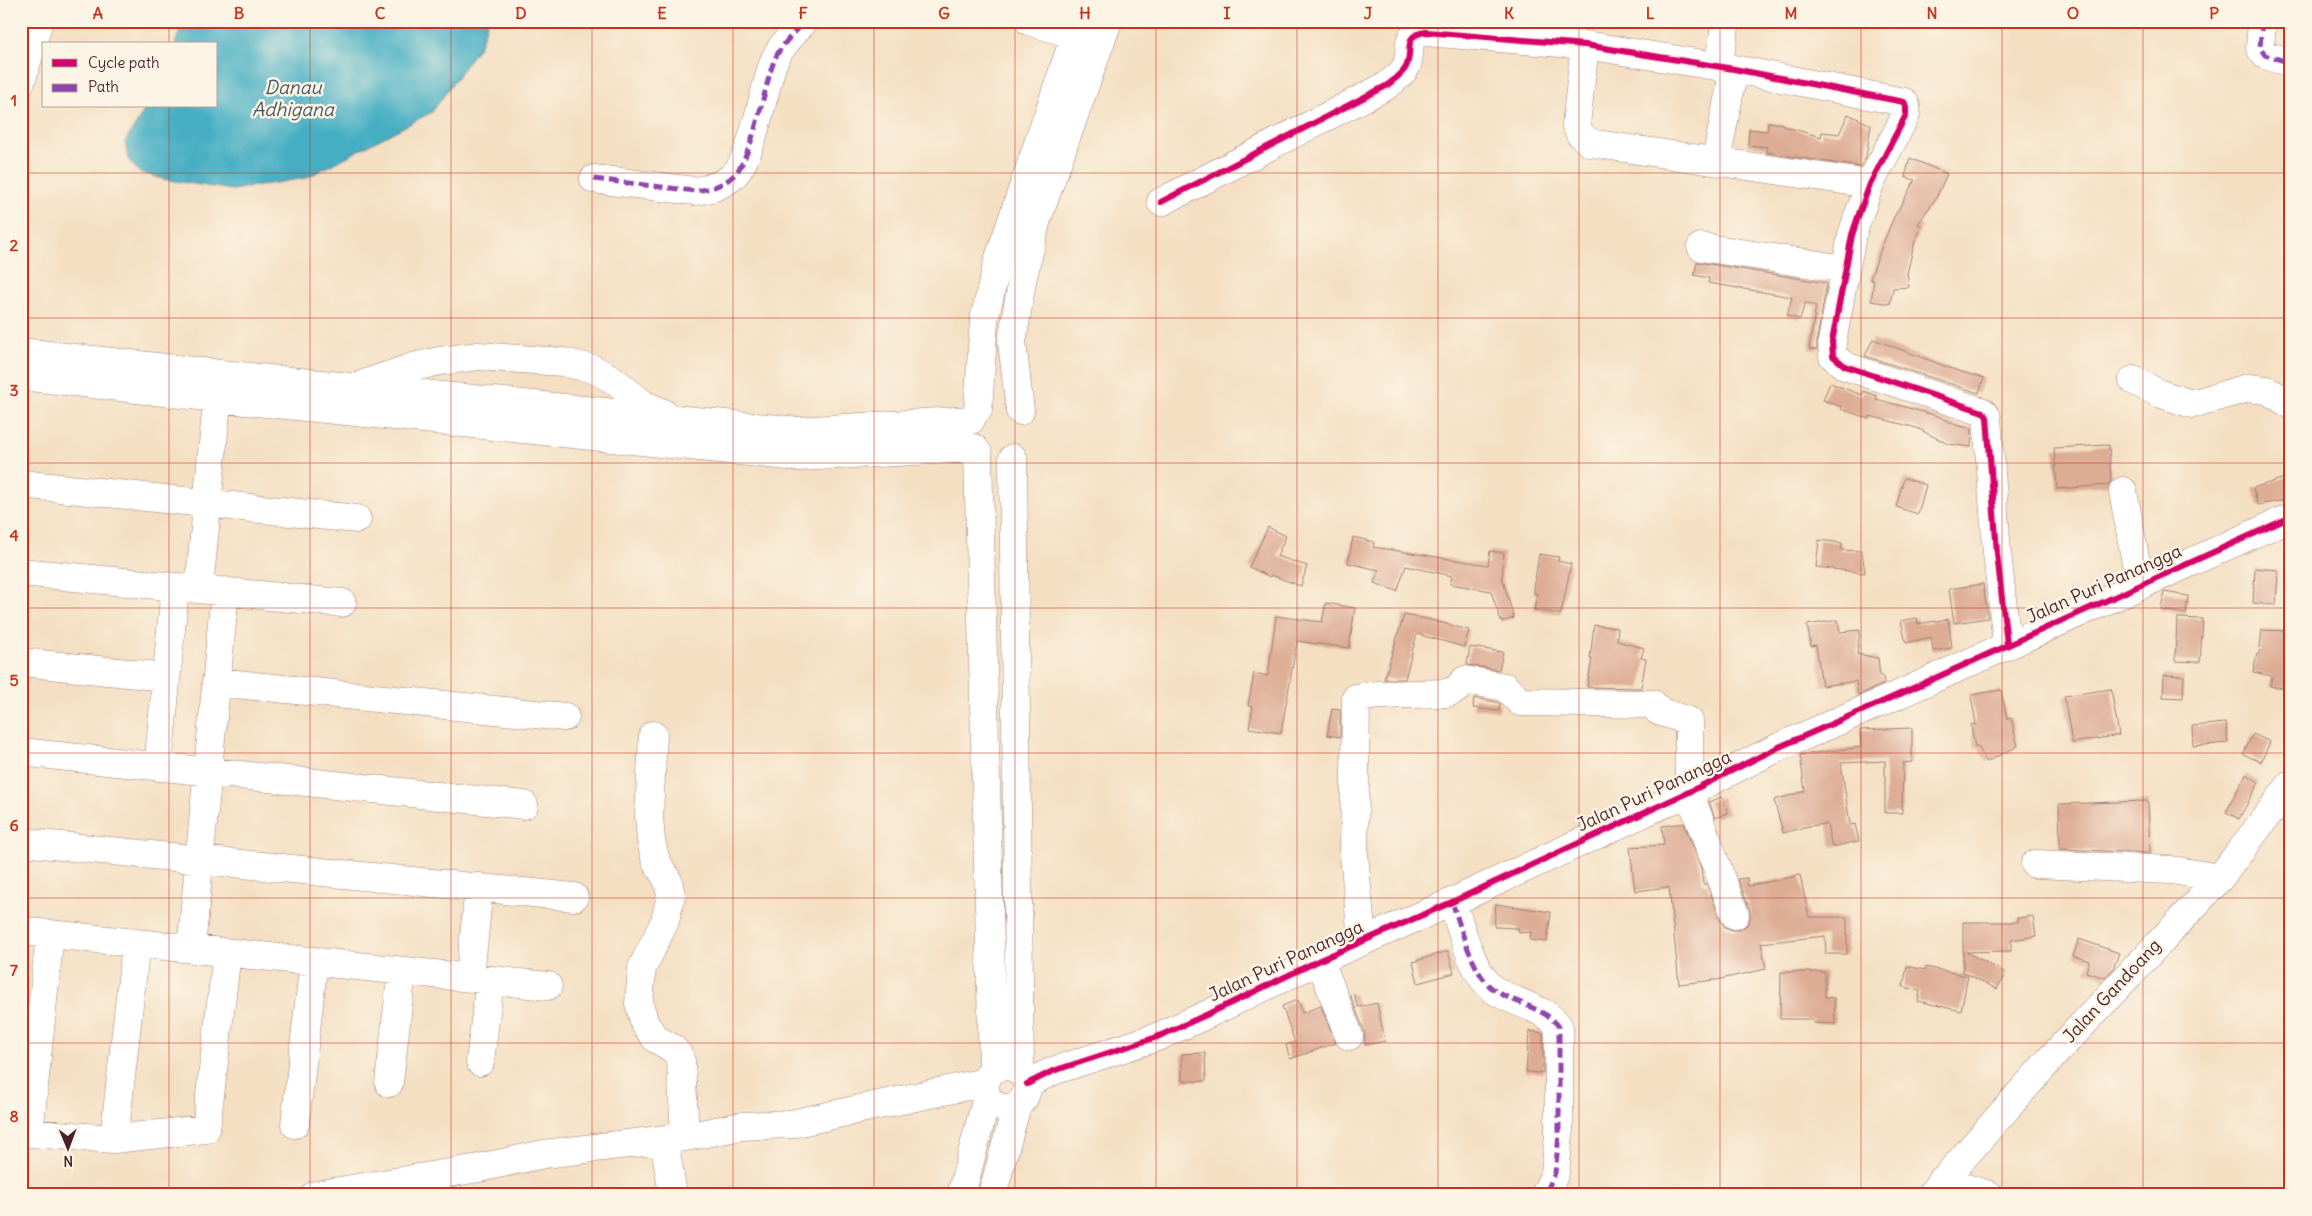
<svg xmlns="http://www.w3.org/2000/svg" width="2312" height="1216" viewBox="0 0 2312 1216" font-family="Delius,sans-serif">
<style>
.water{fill:#44aec3;stroke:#476677}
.building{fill:#ddac94}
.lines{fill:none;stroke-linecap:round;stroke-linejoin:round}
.minor-casing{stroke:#9f7f77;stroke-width:29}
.minor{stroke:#fff;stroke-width:28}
.quiet{stroke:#8e44ad;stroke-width:5;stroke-dasharray:10 5;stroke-linecap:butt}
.cycleway-casing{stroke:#fcf5e5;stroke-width:9}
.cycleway{stroke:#d6006c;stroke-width:6}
.grid{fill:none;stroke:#c8321e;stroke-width:1;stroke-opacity:0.55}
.labels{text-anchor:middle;stroke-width:5;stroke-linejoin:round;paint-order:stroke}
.street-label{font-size:18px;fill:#4a1f2b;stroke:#fcf5e5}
.water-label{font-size:19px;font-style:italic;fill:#485868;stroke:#fcf5e5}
.neatline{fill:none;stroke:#c8321e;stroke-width:2}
.grid-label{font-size:16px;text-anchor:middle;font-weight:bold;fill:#c8321e}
</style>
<rect width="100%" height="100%" fill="#fcf5e5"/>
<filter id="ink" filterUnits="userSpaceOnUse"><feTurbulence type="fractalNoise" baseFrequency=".02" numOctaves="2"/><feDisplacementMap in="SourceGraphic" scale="10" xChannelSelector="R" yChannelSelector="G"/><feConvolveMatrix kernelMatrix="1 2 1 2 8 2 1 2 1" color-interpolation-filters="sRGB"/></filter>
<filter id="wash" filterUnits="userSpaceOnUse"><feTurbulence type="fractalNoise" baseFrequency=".0096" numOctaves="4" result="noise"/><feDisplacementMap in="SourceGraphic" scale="20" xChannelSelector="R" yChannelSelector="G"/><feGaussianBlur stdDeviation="1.12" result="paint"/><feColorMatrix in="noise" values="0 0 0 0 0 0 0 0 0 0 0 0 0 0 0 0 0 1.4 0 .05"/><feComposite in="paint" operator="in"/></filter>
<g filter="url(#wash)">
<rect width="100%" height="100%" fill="#f4dfc3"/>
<!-- water -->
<path class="water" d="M183 21H488L480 45 432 112 306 178 232 190 163 179 139 172 128 159 125 142 147 106H216V44H175Z"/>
<g id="blocks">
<!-- building -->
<path class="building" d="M1848 114 1871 125 1866 157 1861 167 1776 154 1766 152 1767 147 1748 145 1749 129 1767 131 1768 122 1783 124V126L1821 137 1822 132 1839 134Z
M1910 158 1947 174 1936 198 1918 224 1922 226 1915 241 1907 273 1909 287 1893 288 1890 304 1871 301 1874 281 1870 279 1882 246 1893 219 1915 180 1905 177Z
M1697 262 1827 283 1817 339V350L1809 349 1816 306 1805 303 1800 319 1787 316 1792 297 1708 283 1709 278 1694 275Z
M1873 339 1958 371 1984 378 1979 393 1865 356Z
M1830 383 1862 395 1863 391 1877 396 1876 399 1938 416 1958 426 1972 428 1971 447 1948 444 1917 428 1870 416 1869 419 1841 409 1842 407 1823 400Z
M2109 445 2111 481 2108 485 2057 489 2054 448Z
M2291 476V499L2258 505 2253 488Z
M1904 478 1926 485 1918 514 1896 507Z
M1268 527 1286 536 1277 556 1307 566 1301 586 1271 575 1270 577 1249 567Z
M1353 537 1374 542 1373 547 1488 565 1490 551 1504 553 1502 577 1514 618 1501 622 1491 591 1450 584 1452 576 1406 566 1397 591 1374 583 1379 570 1348 563Z
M1819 540 1842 543 1841 550 1862 551 1865 573 1816 567Z
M1539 554 1559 557 1558 561 1571 564 1561 614 1534 610 1537 594 1534 593V587Z
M2255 568 2278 570 2276 605 2253 603Z
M1983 584 1988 618 1954 623 1949 589Z
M2164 592 2188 596 2186 614 2161 610Z
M1326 603 1355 608 1349 648 1297 641 1281 733 1249 728 1253 707 1248 706 1254 673 1268 676 1276 616 1322 622Z
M1404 615 1427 619 1469 630 1464 647 1417 634 1405 679H1384Z
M1917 618 1918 624 1948 619 1952 648 1933 651 1931 637 1906 643 1901 621Z
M2177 618 2203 619 2200 662 2175 661Z
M1838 620 1840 632 1860 630 1857 654 1878 658 1880 676H1883L1884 684 1858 695 1856 681 1822 686 1816 645 1811 646 1807 625Z
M1594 625 1618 628 1617 641 1644 648 1641 658 1646 659 1641 688 1587 687 1592 659H1590Z
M2262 630 2291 631V689L2270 686 2272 676 2253 672 2257 654H2259Z
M1470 647 1503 652 1499 670 1467 665Z
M2164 675 2184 676 2183 698 2163 697Z
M2111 689 2119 735 2072 743 2064 696Z
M2001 690 2007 719 2011 718 2018 746 1986 762 1978 746 1975 747 1971 725 1976 724 1971 695Z
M1474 698 1497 702 1500 704 1499 711 1473 708Z
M1332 709 1340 710V737L1327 735Z
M2226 723 2228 743 2193 746 2192 726Z
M1912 728V762L1903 763 1902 813H1885V761L1841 763 1850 825 1855 824 1859 841 1832 847 1827 824 1809 826 1783 833 1774 800 1805 791 1800 755 1861 747 1860 730Z
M2253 734 2270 742 2261 762 2243 754Z
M2246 774 2259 782 2239 819 2226 812Z
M1722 797 1728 813 1715 818 1709 802Z
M2148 801 2150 853 2060 849 2059 804Z
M1684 823 1701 868 1703 884H1707L1720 920 1725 927 1733 930H1740L1747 925 1750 918V910L1738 879 1747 878 1748 886 1800 875 1809 917H1847V954H1826L1825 936 1761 943 1766 969 1716 980 1679 984 1669 887 1635 891 1630 847 1664 845 1662 826Z
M1496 904 1551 912 1547 942 1530 940 1531 932 1519 933 1518 928 1494 927Z
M2033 916 2036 936 2011 940V951L1966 952 2006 973 1997 989 1963 972V922H2018L2017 918Z
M2079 939 2119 953 2113 969 2105 978 2086 972 2089 961 2073 956Z
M1448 951 1454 973 1418 983 1413 962Z
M1907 966 1925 970 1926 967 1968 976 1961 1011 1918 1001 1920 991 1903 987Z
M1781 972H1825V997L1834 998 1835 1024 1813 1023V1019H1780Z
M1354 994 1358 1007 1377 1003 1385 1041 1365 1045 1364 1030 1350 995Z
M1298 1000 1302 1013 1321 1006 1336 1043 1290 1059 1286 1045 1295 1042 1282 1006Z
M1529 1031 1543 1033V1073L1526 1072Z
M1205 1053 1206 1081H1182V1054Z"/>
</g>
</g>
<g filter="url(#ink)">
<use href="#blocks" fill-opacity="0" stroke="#9f7f77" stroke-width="1"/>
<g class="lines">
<!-- minor casing -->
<g class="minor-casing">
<path id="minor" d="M1029 21 1075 35
M2262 21 2260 48 2265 55 2291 63
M1585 45 1576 125 1580 134 1590 143 1870 184
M1718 67 1726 21
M21 82 39 21
M1716 161 1734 69
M594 179 695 191C709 189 722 186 733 176 752 160 764 87 774 61 780 46 794 33 804 21
M1161 202 1386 86C1392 81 1402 75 1406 67 1414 51 1401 35 1426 32L1585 45 1734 69 1904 102 1906 105V115L1870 184 1859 214 1852 235 1832 342 1833 356 1845 366 1983 412 1987 417 1997 553 2007 644
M1701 247 1845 269
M21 352 220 374 798 431 971 420
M21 376 217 398 798 457 974 448
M2133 380 2158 393 2192 404 2248 388 2267 390 2291 405
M364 384 413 367 440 361 478 356 563 362 593 369 612 379 643 404 665 414
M978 410 984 320 998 261 1080 21
M1020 411 1012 342 1022 281 1037 219 1108 21
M978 453 993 1070
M1013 458 1020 1072
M21 484 357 519
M2123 491 2140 585
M21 572 342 603
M199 589 219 381
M21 662 166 677
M216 682 565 717
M653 735 649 816 651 841 656 861 668 881 671 895 665 921 642 968 639 1003 645 1024 656 1039 672 1048 678 1054 681 1061 685 1137
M21 752 524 805
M158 767 175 587
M21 842 574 897
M2035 864 2172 870 2220 878
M1452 902C1461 927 1472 973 1493 989 1512 1003 1547 1008 1559 1027V1135L1555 1173 1545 1195
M21 931 548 986
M50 934 29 1133 114 1139 206 1129 227 953
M1362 941 1354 854 1356 698 1379 695 1447 693 1457 689 1465 680 1505 687 1520 702 1653 704 1658 711 1689 721V792L1735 915
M191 949 225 591
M1320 960 1349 1036
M470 977 479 887
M480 1062 490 980
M985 1087a21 21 0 1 1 42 0a21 21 0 1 1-42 0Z
M389 1083 402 971
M1027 1084 1053 1071 1157 1037 1206 1015 1320 960 1452 902 1689 792 1779 747 1900 694 2291 517
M295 1124 314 961
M114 1139 136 943
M664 1139 673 1195
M1942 1180 1989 1195
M315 1195 479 1168 544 1154 685 1137 742 1126 791 1124 985 1082
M961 1195 987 1097
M992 1195 1017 1105
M1930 1195 2052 1057 2220 878 2291 784"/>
</g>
<!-- minor -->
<use href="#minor" class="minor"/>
<!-- quiet -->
<path class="quiet" d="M2262 21 2260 48 2265 55 2291 63
M594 179 695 191C709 189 722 186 733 176 752 160 764 87 774 61 780 46 794 33 804 21
M1452 902C1461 927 1472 973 1493 989 1512 1003 1547 1008 1559 1027V1135L1555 1173 1545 1195"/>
<!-- cycleway casing -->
<g class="cycleway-casing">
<path id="cycleway" d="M1161 202 1386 86C1392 81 1402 75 1406 67 1414 51 1401 35 1426 32L1585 45 1734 69 1904 102 1906 105V115L1870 184 1859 214 1852 235 1832 342 1833 356 1845 366 1983 412 1987 417 1997 553 2007 644
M1027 1084 1053 1071 1157 1037 1206 1015 1320 960 1452 902 1689 792 1779 747 1900 694 2291 517"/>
</g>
<!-- cycleway -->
<use href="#cycleway" class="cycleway"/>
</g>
</g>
<!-- grid -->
<path class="grid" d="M169 21V44M310 21V1195M451 21V1195M592 21V1195M733 21V1195M874 21V1195M1015 21V1195M1156 21V1195M1297 21V1195M1438 21V1195M1579 21V1195M1720 21V1195M1861 21V1195M2002 21V1195M2143 21V1195M169 106V1195M21 173H2291M21 318H2291M21 463H2291M21 608H2291M21 753H2291M21 898H2291M21 1043H2291"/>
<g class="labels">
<!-- street labels -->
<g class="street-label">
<text transform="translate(2104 584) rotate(-24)" y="6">Jalan Puri Panangga</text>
<text transform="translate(1654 791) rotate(-25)" y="6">Jalan Puri Panangga</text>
<text transform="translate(1286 961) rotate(-25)" y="6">Jalan Puri Panangga</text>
<text transform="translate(2112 991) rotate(-47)" y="6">Jalan Gandoang</text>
</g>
<!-- water labels -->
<g class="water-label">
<text x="293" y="94">Danau<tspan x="293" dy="22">Adhigana</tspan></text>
</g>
</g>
<!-- margin -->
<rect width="2312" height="1216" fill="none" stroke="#fcf5e5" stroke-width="55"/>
<!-- legend -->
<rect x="42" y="42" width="175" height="65" fill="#fcf5e5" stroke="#b59f9b"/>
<rect x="52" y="59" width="25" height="8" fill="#d6006c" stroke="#b59f9b"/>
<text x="88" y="68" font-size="15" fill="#4a1f2b">Cycle path</text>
<rect x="52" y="84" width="25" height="8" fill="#8e44ad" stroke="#b59f9b"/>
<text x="88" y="92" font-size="15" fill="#4a1f2b">Path</text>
<!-- north arrow -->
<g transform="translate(68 1148) rotate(179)" stroke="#fcf5e5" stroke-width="4" paint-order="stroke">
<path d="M0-4L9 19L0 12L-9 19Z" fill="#4a1f2b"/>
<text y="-8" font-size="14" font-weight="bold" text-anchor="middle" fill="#4a1f2b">N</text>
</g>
<rect x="28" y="28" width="2256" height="1160" class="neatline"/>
<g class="grid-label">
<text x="98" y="19">A</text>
<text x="239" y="19">B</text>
<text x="380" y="19">C</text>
<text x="521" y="19">D</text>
<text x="662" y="19">E</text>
<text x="803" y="19">F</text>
<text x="944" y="19">G</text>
<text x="1085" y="19">H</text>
<text x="1227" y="19">I</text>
<text x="1368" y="19">J</text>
<text x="1509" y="19">K</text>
<text x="1650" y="19">L</text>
<text x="1791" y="19">M</text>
<text x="1932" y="19">N</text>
<text x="2073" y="19">O</text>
<text x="2214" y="19">P</text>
<text x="14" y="106">1</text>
<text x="14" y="251">2</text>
<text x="14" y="396">3</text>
<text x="14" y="541">4</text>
<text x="14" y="686">5</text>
<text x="14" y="831">6</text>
<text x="14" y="976">7</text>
<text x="14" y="1122">8</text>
</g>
</svg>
